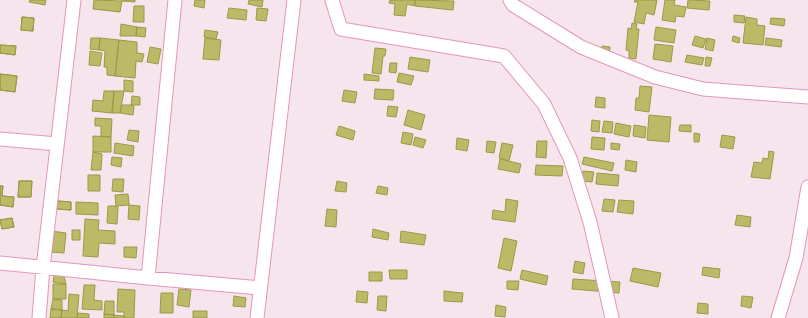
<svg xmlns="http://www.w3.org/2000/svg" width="808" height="318" viewBox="0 0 808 318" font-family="Rubik,sans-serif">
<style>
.building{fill:#baba67;stroke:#9a9a47}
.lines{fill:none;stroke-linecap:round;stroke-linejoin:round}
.street-casing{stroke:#e495bc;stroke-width:15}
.street{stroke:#fff;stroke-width:13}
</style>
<rect width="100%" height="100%" fill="#f6e5ec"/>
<!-- building -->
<path class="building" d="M30 0H46L45 5 29 2Z
M94 0 122 1 120 12 93 9Z
M122 0H135V2L122 1Z
M195 0H205L204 8 194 6Z
M249 0H263L262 7 248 4Z
M390 0H415L414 6 407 4 405 16 394 15 395 4 389 3Z
M415 0 454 1 453 10 415 6Z
M635 0H657L654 15 646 13 644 24 634 22 638 2H634Z
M665 0H675L674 5 686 7 684 17 676 16 675 22 662 20Z
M688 0 710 1 709 10 687 8Z
M134 6H144V22H133Z
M229 8 247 10 246 20 227 18Z
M257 8 268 9 266 21 256 20Z
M734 15 745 16 744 23 734 22Z
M22 17 34 18 33 31 21 30Z
M22 17 34 18 33 31 21 30Z
M746 17 757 19V25L765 26 763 45 743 43Z
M771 18 785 19 784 26 770 24Z
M632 23 637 24 636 29H639L636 59 629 58V51L626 50 628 28 631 29Z
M121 24 137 27 136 36H120Z
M137 27 146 28 145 37 136 36Z
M656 27 676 30 674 43 654 40Z
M205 30 218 32 216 39 204 37Z
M695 36 706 39 703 48 692 45Z
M733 36 740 38 739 43 732 41Z
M91 38H100L99 50 90 49Z
M100 38 119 40 115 76 107 75V67H104L105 51 99 50Z
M205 38 221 40 219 60 203 59Z
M707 38 715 40 713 51 705 49Z
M766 38 782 40 781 47 765 45Z
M119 40 137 42V53L144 54 142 62 136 61 135 78 115 76Z
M655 44 673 46 671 62 653 59Z
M0 45 16 46 15 55 0 53Z
M0 45 16 46 15 55 0 53Z
M602 46 610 47 609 56 601 55Z
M150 47 161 49 158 64 147 62Z
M375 48 386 49 385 56H383L381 74 372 73Z
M90 51 102 53 100 66 89 65Z
M687 55 704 58 702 65 685 62Z
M410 57 430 60 428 72 408 69Z
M706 57 712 58 710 66H705Z
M390 63H397L396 73 389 72Z
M399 73 414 76 411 85 397 82Z
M0 74 17 76 15 92 0 90Z
M0 74 17 76 15 92 0 90Z
M364 74 379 76V81L364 80Z
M124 80 133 81V92L124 91Z
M640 86 652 87 649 112 635 110 636 98H639Z
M375 89 394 90 393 100 374 99Z
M344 90 357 92 355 103 342 101Z
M104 91H114L112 113 92 111 93 100 103 101Z
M114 91H124L120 113H112Z
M132 96 140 97V105H131Z
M596 97 605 98V108L595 107Z
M122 105H131L134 106 133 115 120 113Z
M388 106 398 107 396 117 387 116Z
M408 110 425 115 421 130 404 125Z
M649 115 671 117 669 142 647 140Z
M95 118 112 119 111 137 101 136V126H95Z
M592 120 600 121 599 132 591 131Z
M604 121 613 122 612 133 602 132Z
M616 123 631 126 629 137 614 134Z
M634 125 646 127 645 138 633 136Z
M680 125H691V132L679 131Z
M339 126 355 131 353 140 336 135Z
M129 130 139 131 138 142 127 140Z
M403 132 413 134 411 145 401 143Z
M694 133 700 134 699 142H694Z
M722 135 735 137 733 149 720 147Z
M93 136 111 137V152H93Z
M415 137 426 140 423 148 413 145Z
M592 137 605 138 604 150 591 149Z
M457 138 469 140 467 151 456 149Z
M487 141 496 142 494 153 486 152Z
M537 141H547L546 158 536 157Z
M115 143 134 146 133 156 114 153Z
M502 143 513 145 509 161 499 158Z
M611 143 620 144 619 150 611 149Z
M769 151 774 152 770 179 751 177 754 162 762 163 763 158 768 159Z
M93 152 102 154 101 170H91Z
M112 157 122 158 121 167 111 165Z
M584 157 614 163 612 171 582 164Z
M500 159 521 164 519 173 498 169Z
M626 160 637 162 636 172 625 170Z
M536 165 563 166 562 176 535 175Z
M583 171 594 172 592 182 582 181Z
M597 173 619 175 618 186 596 184Z
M88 175H100V191H88Z
M113 179H124L123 192 112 191Z
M19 181H32L31 197H18Z
M19 181H32L31 197H18Z
M337 181 347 183 346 192 335 191Z
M0 186H3L2 196 14 197 13 207 0 205Z
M0 186H3L2 196 14 197 13 207 0 205Z
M378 186 388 188 387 195 376 193Z
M128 194 129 205 116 206 115 195Z
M506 199 518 201 515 222 492 219 493 210 505 212Z
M604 199 615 200 613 212 602 211Z
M619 200 634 201 633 214 617 212Z
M58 201 71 202V210L57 209Z
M58 201 71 202V210L57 209Z
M76 202 98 203V215L76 214Z
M129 205 140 206 139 220 128 219Z
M108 206H116L118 207 117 224 107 223Z
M327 209 337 210 336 227 325 226Z
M737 215 751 217 750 227 735 225Z
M12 218 14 227 2 229 0 220Z
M12 218 14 227 2 229 0 220Z
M85 219 99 220 98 230 115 231V244L99 243 98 257 83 256Z
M373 229 389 233 388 240 372 237Z
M72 230H80V240H72Z
M51 231 66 233 64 253 49 252Z
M401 231 426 235 424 245 400 242Z
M504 238 517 241 511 271 498 268Z
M124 247H137L136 258 124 257Z
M575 261 585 263 583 274 573 272Z
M703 267 720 269 719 278 702 275Z
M633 268 661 273 658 287 630 281Z
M389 270H407V279H390Z
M522 270 548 276 546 285 520 279Z
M55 271 63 273 66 284 53 282Z
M369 272H382V281H369Z
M573 279 620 282 619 293 572 289Z
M507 281H519L518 290 507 289Z
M53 284H66V299H53Z
M84 285H95L94 300 102 301V310L82 309Z
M118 289 135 290 134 318H124V312H117Z
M179 289 191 290 189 307 177 305Z
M357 291 368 292 367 303 356 302Z
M444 291 463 293 462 302 444 301Z
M161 293H173V313H160Z
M69 294 79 295 77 318H61L62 310 68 311Z
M234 296 246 298 245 307 233 306Z
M378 296H387L386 311 377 310Z
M742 296 753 297 751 308 741 306Z
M53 299 62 300V310L51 309Z
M105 301H114V315L104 314Z
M698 303 708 304V314L697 313Z
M496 305 506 307 505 317 495 316Z
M51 309 62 310 61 318H50Z
M193 311H207V318H193Z
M78 313 89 314V318H77Z
M104 314 114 315V318H104Z
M114 315 124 316V318H114Z"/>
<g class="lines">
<!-- street casing -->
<g class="street-casing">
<path id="street" d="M332 0 341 29 504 56 544 104 570 158 590 222 612 318
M510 0 513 5 581 47 655 77 703 89 808 97
M0 139 57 144
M0 263 148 278 260 288
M148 278 175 0
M39 318 43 268 74 0
M257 318 294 0
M778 318 796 258 808 187"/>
</g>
<!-- street -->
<use href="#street" class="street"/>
</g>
</svg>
